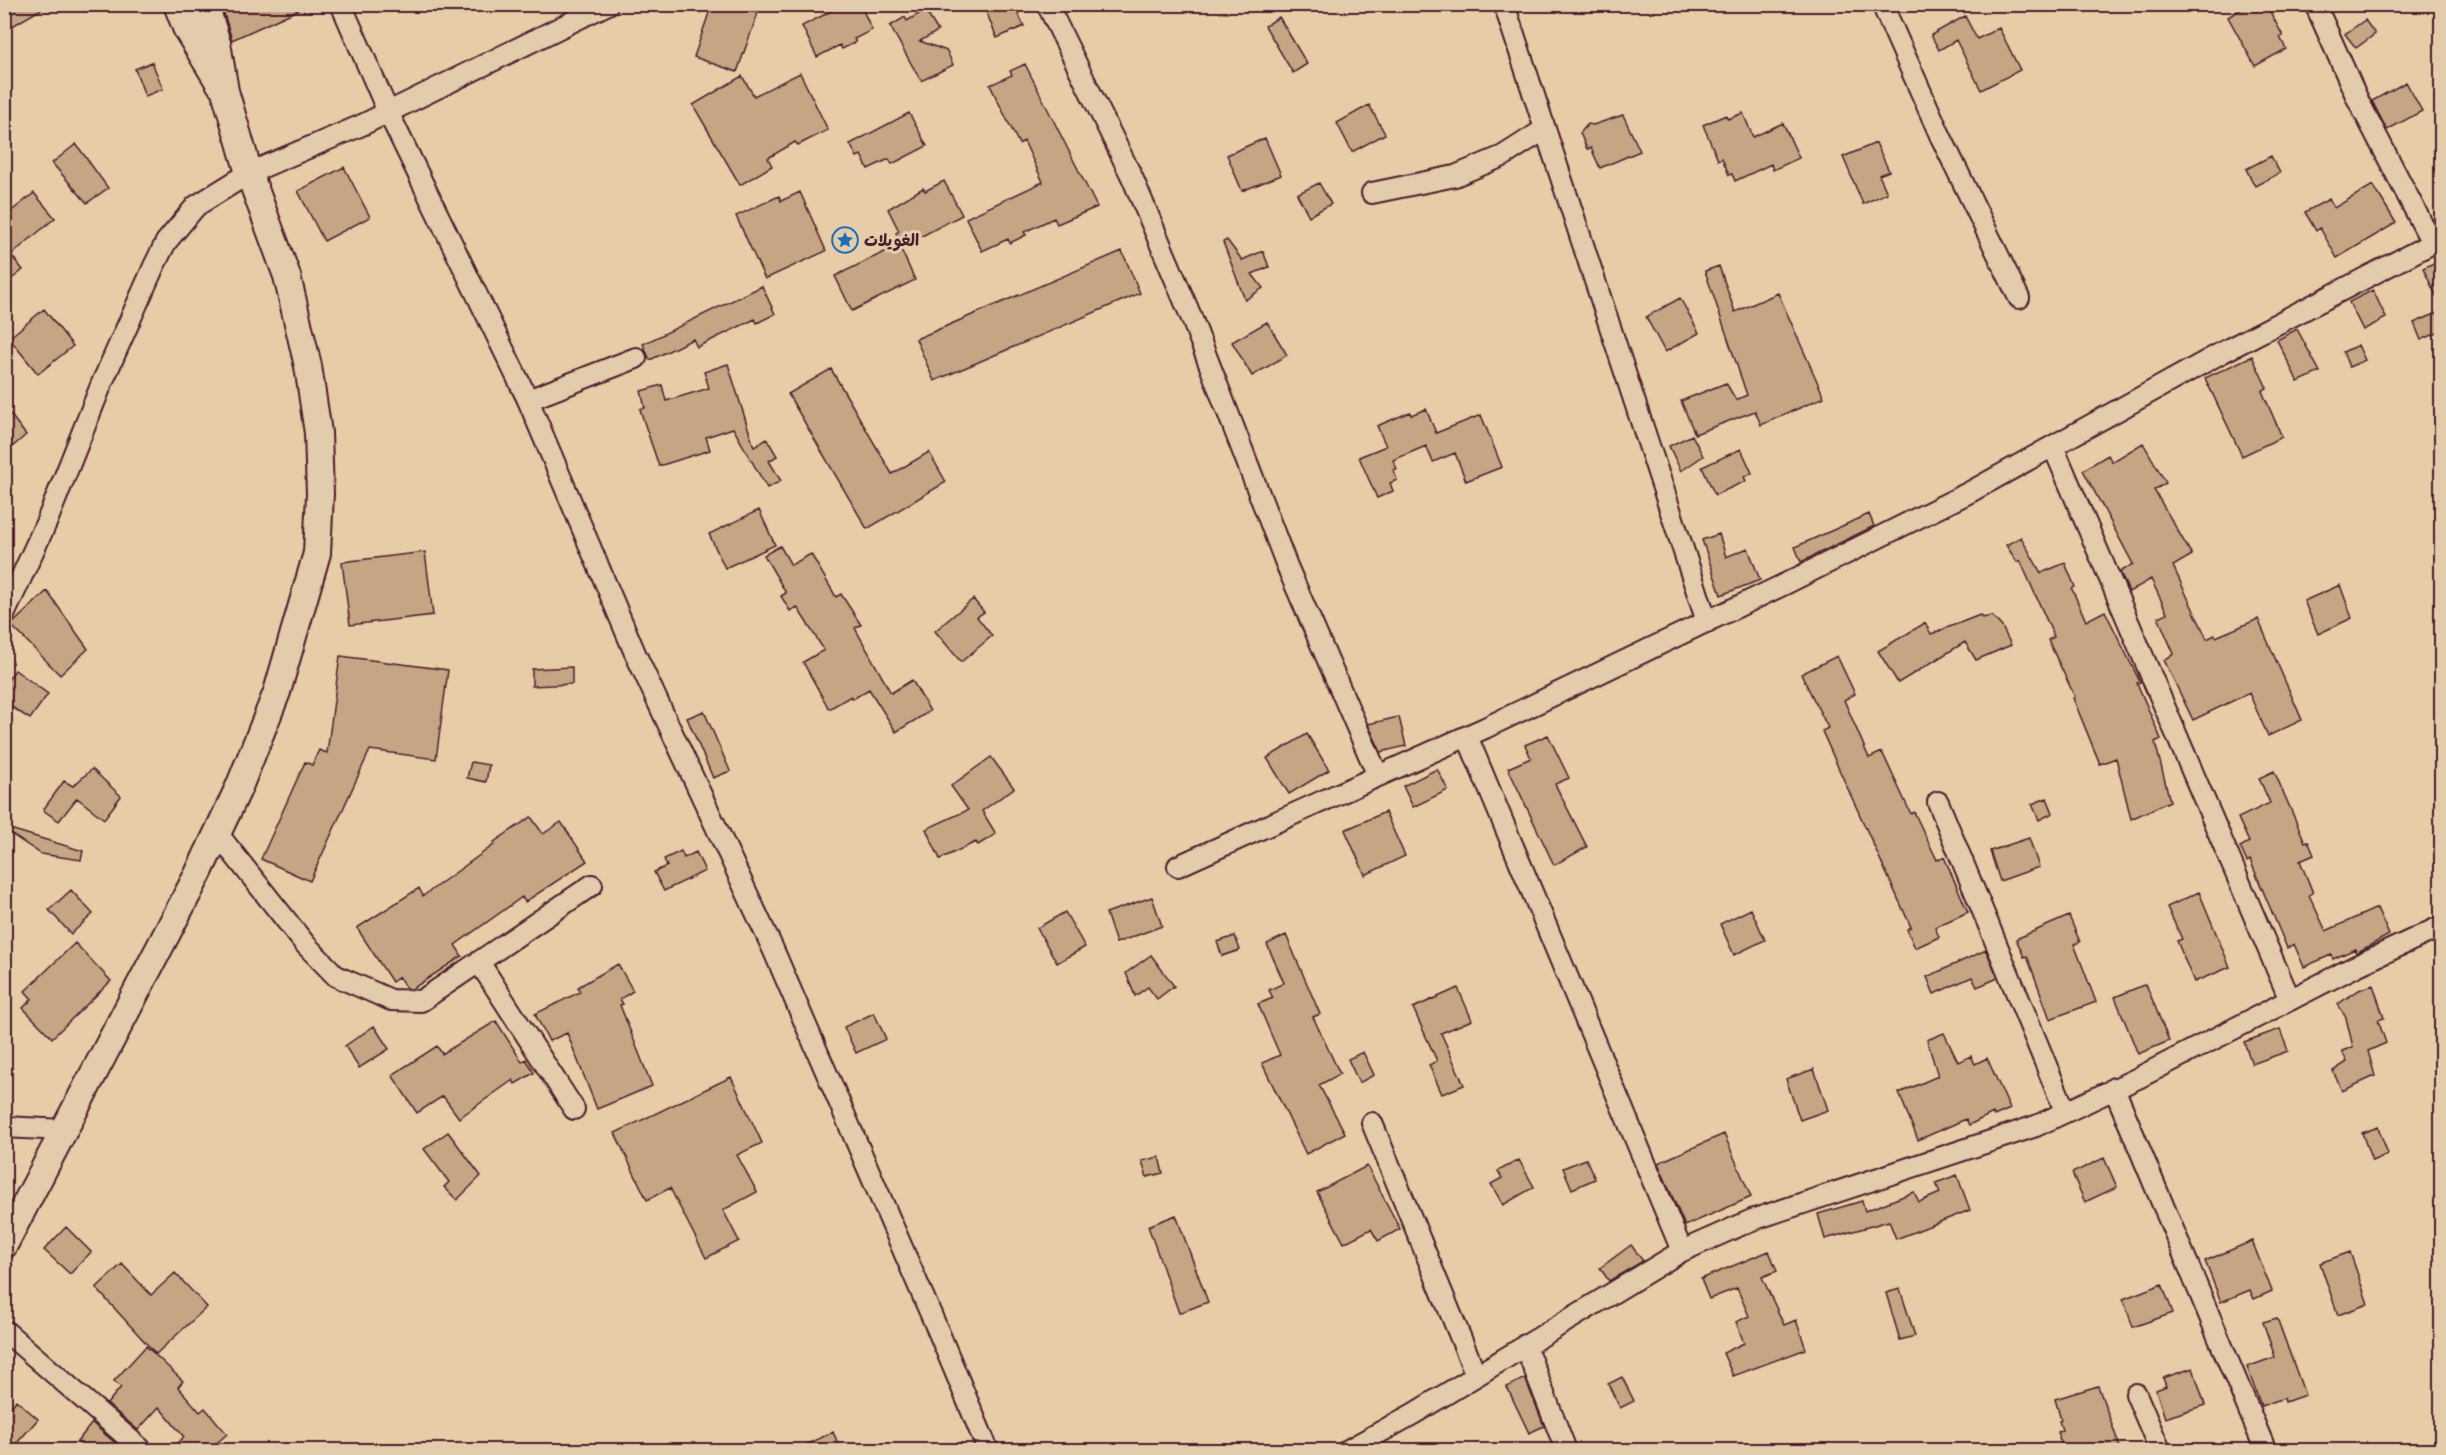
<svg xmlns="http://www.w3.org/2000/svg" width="2446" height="1455" viewBox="0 0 2446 1455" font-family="Mali,'Playpen Sans Arabic',sans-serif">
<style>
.building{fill:#c6a584;stroke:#4a1f2b;stroke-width:1.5}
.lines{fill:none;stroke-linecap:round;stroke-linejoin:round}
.minor-casing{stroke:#4a1f2b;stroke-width:24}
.tertiary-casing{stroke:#4a1f2b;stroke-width:30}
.minor{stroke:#e3ccac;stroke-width:20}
.tertiary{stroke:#e3ccac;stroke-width:26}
.labels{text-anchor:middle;stroke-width:6;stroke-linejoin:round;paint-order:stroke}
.poi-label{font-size:16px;font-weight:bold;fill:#4a1f2b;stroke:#e3ccac;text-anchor:start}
</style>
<rect width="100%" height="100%" fill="#e6cda8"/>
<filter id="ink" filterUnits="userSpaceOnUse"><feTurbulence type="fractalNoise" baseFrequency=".0167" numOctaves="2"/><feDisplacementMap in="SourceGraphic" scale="12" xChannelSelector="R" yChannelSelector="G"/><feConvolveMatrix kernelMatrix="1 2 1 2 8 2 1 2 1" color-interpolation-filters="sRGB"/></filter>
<g filter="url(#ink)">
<!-- building -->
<path class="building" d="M13 4H50L4 31V10Z
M221 4H311L232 40Z
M712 4H761L737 72 694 57Z
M845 4H860L872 30 854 39 856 42 842 49 840 45 817 57 802 26Z
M983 4H1014L1024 26 997 38Z
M2249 4H2266L2283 36 2280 37 2286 49 2255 66 2228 17Z
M925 10 938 31 920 41 947 51 953 65 921 81 890 26 905 17 907 21Z
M1965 16 1977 39 1999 28 2020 70 1981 90 1956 40 1939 50 1931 35Z
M1279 17 1307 64 1293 73 1265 26Z
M2365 20 2375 34 2356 48 2345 34Z
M152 62 163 89 145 96 135 69Z
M1025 64 1097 207 1057 224 1054 218 1024 232 1026 235 1010 243 1008 239 982 251 966 218 1043 182 1024 141 1019 144 990 85 1012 75 1010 71Z
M800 73 828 130 798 145 795 142 768 158 772 166 740 185 693 105 742 76 754 96Z
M2406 82 2422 111 2387 130 2372 101Z
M1369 105 1385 134 1352 152 1337 123Z
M909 113 927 146 892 164 889 159 868 169 861 155 857 157 850 144Z
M1743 113 1753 137 1783 123 1799 158 1773 170 1771 164 1735 181 1732 174 1729 175 1722 158 1718 160 1703 125 1726 115 1728 119Z
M1623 115 1640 151 1600 168 1591 148 1587 149 1580 133 1588 124 1593 125Z
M1265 138 1281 175 1242 191 1227 155Z
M1876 143 1889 171 1879 175 1887 193 1863 204 1843 157Z
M76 144 108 188 87 203 52 163Z
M2271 156 2280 173 2255 186 2246 169Z
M344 167 370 217 324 241 298 191Z
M944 181 962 215 903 246 896 233 899 231 888 209 923 188 925 191Z
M1319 183 1331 204 1309 216 1297 194Z
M2373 185 2396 223 2337 258 2320 228 2316 231 2305 212 2329 199 2334 208Z
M800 192 826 251 765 279 736 216 779 196 781 201Z
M34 193 55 218 11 255 23 270 4 285V217Z
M1227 240 1242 260 1263 251 1269 267 1252 274 1263 288 1245 300 1223 242Z
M899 245 915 280 852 311 835 276Z
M1122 251 1140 293 934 381 916 339Z
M2442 259V308L2423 268Z
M1719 266 1735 312 1778 293 1824 397 1761 425 1755 411 1695 434 1681 401 1726 383 1736 400 1747 395 1705 271Z
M762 286 775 314 757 323 755 319 697 347 693 339 650 360 643 344Z
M2373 290 2386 318 2363 330 2349 302Z
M1680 298 1699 333 1665 352 1646 317Z
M44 309 73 346 38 374 9 338Z
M2442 311V331L2421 340 2414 323Z
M1267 322 1287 355 1252 376 1232 342Z
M2297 329 2320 372 2298 382 2277 340Z
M2358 345 2365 360 2349 367 2343 352Z
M2252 356 2267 388 2262 391 2282 437 2242 456 2205 378Z
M728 364 754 447 767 439 777 456 769 461 781 481 767 488 733 428 706 437 710 450 659 466 646 428 640 409 645 408 641 391 662 385 666 401 709 388 704 372Z
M831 369 892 474 929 452 946 482 867 529 788 394Z
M4 406 26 435 4 454Z
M1426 409 1436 433 1481 415 1502 467 1466 481 1455 453 1433 462 1426 446 1393 460 1397 469 1393 470 1397 480 1390 483 1393 491 1377 498 1359 457 1386 446 1377 426 1410 412 1411 415Z
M1692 435 1703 456 1681 471 1669 446Z
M2143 443 2166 483 2154 490 2192 555 2173 566 2207 639 2215 635 2216 637 2258 619 2302 720 2268 736 2249 693 2193 720 2164 660 2174 654 2158 617 2167 613 2151 579 2129 592 2120 572 2133 564 2083 470 2108 455 2112 462Z
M1741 449 1752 473 1744 477 1746 481 1715 495 1702 467Z
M759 510 775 545 725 568 709 534Z
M1869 514 1874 526 1801 562 1795 547Z
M1719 534 1726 557 1748 548 1760 580 1721 595 1702 540Z
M2021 537 2041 573 2065 563 2075 587 2072 589 2086 621 2105 611 2140 682 2137 683 2161 739 2155 742 2170 801 2131 819 2116 758 2100 764 2073 698 2075 697 2048 640 2054 637 2020 560 2017 562 2006 545Z
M780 546 791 565 811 554 836 597 841 594 861 625 855 628 891 693 912 680 930 711 896 732 869 689 853 699 851 696 829 709 803 662 824 650 797 607 790 611 781 596 786 593 764 555Z
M425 552 433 615 350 625 342 562Z
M2340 585 2352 618 2318 634 2304 601Z
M47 591 88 649 60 675 11 625Z
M973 599 984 612 977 617 992 636 961 662 935 631Z
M1980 615 1982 618 1992 616 2002 627 2011 645 1976 660 1965 642 1898 683 1878 651 1925 623 1931 634Z
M340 656 448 670 436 759 370 750 310 881 261 859 305 762 312 765 319 750 327 753Z
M1837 656 1855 694 1844 700 1869 758 1882 752 1911 814 1914 812 1937 860 1944 857 1968 912 1935 927 1939 937 1915 948 1907 929 1911 927 1842 776 1822 731 1828 728 1801 674Z
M572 667V684L532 686V669Z
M15 670 48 694 30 719 4 702V685Z
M704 711 730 771 713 778 687 718Z
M1399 717 1406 746 1381 752 1368 724Z
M1307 734 1329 770 1289 794 1267 758Z
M1548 735 1569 778 1555 784 1587 847 1554 865 1508 768 1531 758 1525 745Z
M991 757 1014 788 982 811 996 834 978 845 976 842 940 859 926 829 968 810 951 786Z
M471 762 489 765 486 782 467 778Z
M92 769 121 796 104 819 77 798 59 821 43 810 64 781 73 786Z
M1437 769 1448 790 1413 807 1403 786Z
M2274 771 2305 842 2308 841 2314 855 2300 861 2313 893 2309 895 2326 931 2377 908 2389 935 2356 953 2355 949 2333 959 2331 955 2304 967 2294 944 2287 948 2250 860 2247 862 2240 847 2249 842 2238 818 2270 803 2259 778Z
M2047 798 2053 813 2039 820 2032 804Z
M1385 812 1405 856 1365 875 1345 830Z
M531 817 543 834 561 822 587 861 525 902 522 897 455 945 462 956 412 989H407L399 977 392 982 357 928 419 888 423 896 495 844 494 842Z
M10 829 83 851 81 860 41 854 8 832Z
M2029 838 2039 867 2000 881 1990 851Z
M681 851 684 858 696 852 705 871 664 891 654 872 667 866 664 859Z
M71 890 93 914 71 934 49 910Z
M2199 892 2230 967 2194 982 2177 941 2182 939 2167 907Z
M1152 897 1162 926 1116 943 1106 913Z
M1751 909 1765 940 1734 955 1720 924Z
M1065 912 1085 947 1057 963 1037 928Z
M2069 916 2080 942 2074 944 2096 1002 2050 1019 2027 956 2024 957 2016 939Z
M1286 935 1320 1014 1313 1017 1340 1074 1319 1085 1345 1133 1306 1154 1262 1063 1280 1055 1258 1004 1273 998 1269 990 1284 983 1267 944Z
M1235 936 1240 950 1222 956 1217 942Z
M75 943 111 981 52 1038 23 1008 32 999 25 991Z
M1986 950 1998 978 1977 987 1972 977 1934 994 1927 977Z
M1151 955 1174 986 1157 999 1148 987 1135 996 1126 973Z
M618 964 633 991 620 999 623 1004 620 1005 652 1086 597 1109 567 1033 549 1041 535 1014 580 992 578 987Z
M2146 984 2169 1041 2138 1054 2115 997Z
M2373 985 2384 1018 2378 1020 2386 1043 2368 1051 2375 1076 2342 1091 2333 1071 2347 1062 2342 1051 2353 1047 2346 1018 2338 1004 2359 990Z
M1458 988 1472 1020 1441 1033 1464 1085 1442 1094 1429 1065 1437 1061 1413 1008Z
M874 1013 886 1039 856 1053 844 1027Z
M496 1021 522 1062 526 1059 534 1073 515 1084 513 1080 459 1118 443 1096 417 1113 392 1075 437 1046 442 1054Z
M374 1026 389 1049 359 1068 345 1046Z
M2280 1029 2288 1051 2252 1064 2244 1042Z
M1944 1033 1958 1062 1971 1056 1975 1064 1987 1058 2010 1109 1994 1116 1993 1113 1969 1125 1966 1119 1918 1140 1899 1093 1938 1076 1927 1040Z
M1363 1052 1374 1075 1359 1083 1348 1059Z
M1814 1069 1828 1110 1800 1120 1786 1079Z
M731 1077 762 1143 737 1155 757 1192 723 1210 739 1241 706 1258 670 1188 647 1200 615 1133Z
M2378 1127 2388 1154 2372 1161 2362 1133Z
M448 1132 481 1176 457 1200 444 1187 449 1182 424 1149Z
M1724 1134 1751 1197 1685 1226 1658 1163Z
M1159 1157 1163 1173 1147 1177 1142 1161Z
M2104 1158 2117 1187 2085 1202 2072 1173Z
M1586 1159 1595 1179 1572 1189 1563 1168Z
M1519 1160 1534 1187 1503 1205 1491 1184 1502 1178 1498 1171Z
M1367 1166 1400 1229 1378 1241 1371 1229 1344 1243 1317 1192Z
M1957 1175 1970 1210 1896 1239 1889 1221 1825 1239 1818 1214 1862 1201 1865 1211 1914 1192 1919 1202 1940 1193 1936 1183Z
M1176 1215 1208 1302 1179 1313 1148 1226Z
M66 1227 91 1252 70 1274 44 1250Z
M2252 1241 2272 1291 2254 1299 2250 1290 2221 1302 2205 1261Z
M1631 1245 1643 1261 1609 1281 1600 1268Z
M1769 1251 1777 1271 1762 1277 1784 1325 1796 1320 1806 1349 1733 1376 1723 1353 1744 1343 1736 1322 1749 1316 1737 1288 1709 1299 1701 1279Z
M2350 1252 2368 1304 2338 1315 2320 1263Z
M122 1264 151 1295 175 1273 207 1307 156 1354 96 1288Z
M2162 1284 2173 1313 2133 1327 2123 1299Z
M1900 1289 1915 1336 1900 1340 1886 1293Z
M2277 1318 2305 1395 2285 1402 2284 1398 2261 1406 2247 1367 2275 1357 2263 1322Z
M146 1346 183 1381 178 1387 200 1412 205 1408 227 1434 209 1450H168L184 1437 159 1407 138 1430 107 1404 121 1387 114 1381Z
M2193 1368 2205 1405 2165 1418 2156 1390 2166 1386 2163 1378Z
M1622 1377 1634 1401 1620 1408 1608 1384Z
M1525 1378 1544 1426 1529 1433 1507 1387Z
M2098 1386 2121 1450H2069L2068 1446 2063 1448 2057 1432 2062 1430 2059 1421 2061 1420 2055 1399Z
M4 1399 12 1406 16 1400 38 1419 11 1450H4Z
M92 1423 121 1448 119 1450H87L77 1442Z
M833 1432 841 1450H795Z"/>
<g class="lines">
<!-- minor casing -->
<g class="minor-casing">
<path id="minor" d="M341 4 388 112 528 400 635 653 773 949 939 1333 988 1450
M1047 4 1132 177 1190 314 1287 566 1378 776
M1504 4 1707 622
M1882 4 1940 135 2019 298
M2315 4 2358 100 2432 243
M1372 193 1455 176 1503 156 1545 129
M528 400 636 358
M2053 446 2290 1000
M4 615 47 521 102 383 154 266 166 242 196 206 249 173 362 125 608 4
M1467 736 1682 1251
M1938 802 2065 1111
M217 833 305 944 336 976 391 1000 421 1001 592 885
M1178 866 1485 728 1787 583 1970 492 2221 353 2442 238
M479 962 574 1109
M2114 1088 2263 1444
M1372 1123 1476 1375
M4 1127 65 1130
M4 1330 142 1450
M1525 1345 1566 1450
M2136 1394 2160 1450
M1348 1450 1413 1414 1682 1251 1752 1220 2036 1126 2138 1078 2356 966 2442 926"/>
</g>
<!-- tertiary casing -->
<g class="tertiary-casing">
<path id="tertiary" d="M177 4 187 30 220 84
M4 1245 198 874 239 787 277 692 317 553 320 494 318 433 308 366 287 276 249 173 225 91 217 43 205 4"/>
</g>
<!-- minor -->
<use href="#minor" class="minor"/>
<!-- tertiary -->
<use href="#tertiary" class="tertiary"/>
</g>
</g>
<!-- icons -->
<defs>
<g id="sight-ring" transform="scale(1.35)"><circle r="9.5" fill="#e3ccac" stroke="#1f6fb2" stroke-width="1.5"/><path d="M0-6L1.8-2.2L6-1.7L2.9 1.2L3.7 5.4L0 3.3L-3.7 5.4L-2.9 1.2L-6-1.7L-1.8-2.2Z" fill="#1f6fb2"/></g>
</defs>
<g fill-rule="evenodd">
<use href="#sight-ring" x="845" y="240"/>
</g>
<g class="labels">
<!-- poi labels -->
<g class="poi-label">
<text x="864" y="246">الغويلات</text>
</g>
</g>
<!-- margin -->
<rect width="2446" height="1455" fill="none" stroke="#e3ccac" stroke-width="24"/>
<rect x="12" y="12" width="2422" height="1431" fill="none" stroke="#4a1f2b" stroke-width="2" filter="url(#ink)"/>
</svg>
